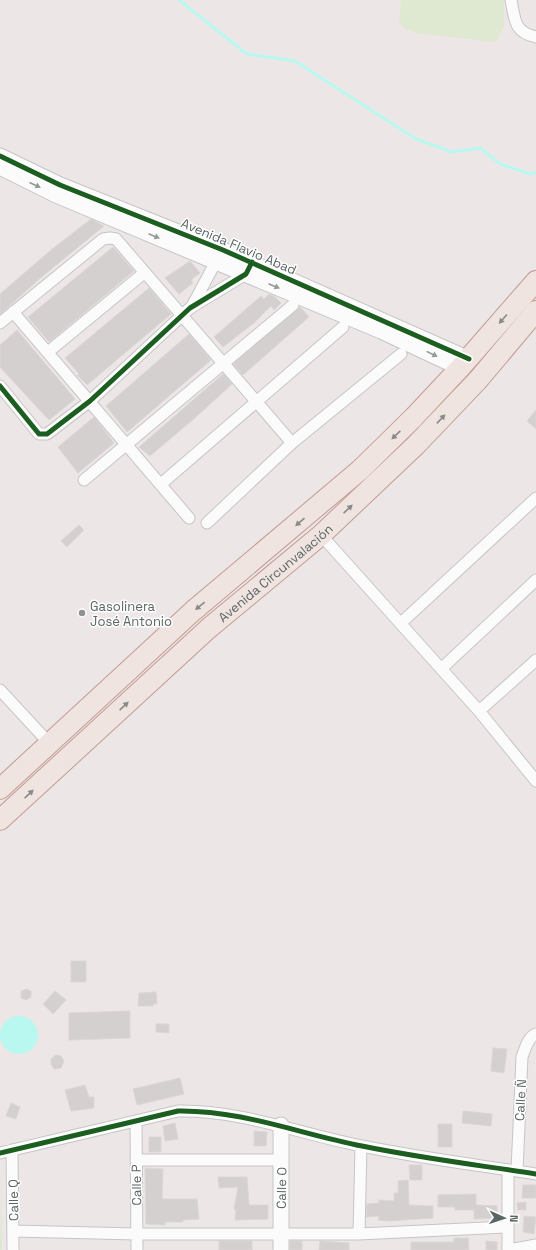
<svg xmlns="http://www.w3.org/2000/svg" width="536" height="1250" viewBox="0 0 536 1250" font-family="'Space Grotesk',sans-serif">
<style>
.green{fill:#dfe8d0}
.water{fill:#b9f8f0}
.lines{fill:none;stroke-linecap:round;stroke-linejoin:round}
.stream{stroke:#b9f8f0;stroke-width:3}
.building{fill:#d3d0cf;stroke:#dcd6d5}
.street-casing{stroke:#c6c5c5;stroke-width:13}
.secondary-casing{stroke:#c5c5c5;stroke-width:17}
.highway-casing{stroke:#c49a93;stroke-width:22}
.street{stroke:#fcfbfb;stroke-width:11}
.secondary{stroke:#fcfbfb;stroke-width:15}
.highway{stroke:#efe4e0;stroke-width:20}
.cycleway-casing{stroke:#fff;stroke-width:8}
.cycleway{stroke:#1b5e20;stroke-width:5}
.oneway{fill:#939a9a}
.oneway2{fill:#878b8a}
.poi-dot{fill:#8e9292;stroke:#fff;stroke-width:1.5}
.labels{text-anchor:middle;stroke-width:3;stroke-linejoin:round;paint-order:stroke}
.street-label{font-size:13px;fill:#5b6565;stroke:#fff}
.poi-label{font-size:13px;fill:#5b6565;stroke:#fff;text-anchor:start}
</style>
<rect width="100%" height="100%" fill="#ece7e6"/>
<!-- green -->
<path class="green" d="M401 0H504V27L496 42 416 33 405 29 399 21Z
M1 1165 2 1250H0Z"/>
<!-- water -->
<path class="water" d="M0 1035a19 19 0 1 1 38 0a19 19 0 1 1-38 0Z"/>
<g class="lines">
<!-- stream -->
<path class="stream" d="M179 0 247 54 295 61 416 139 452 152 480 148 500 164 531 174 536 172"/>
</g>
<!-- building -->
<path class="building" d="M91 219 104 226 44 275 0 314V294L51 250Z
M113 247 134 271 49 342 28 317Z
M190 261 200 273 191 280 193 283 179 294 165 278Z
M149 288 171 314 87 385 77 375 79 374 65 358Z
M269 294 275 297 281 303 274 310 271 306 255 322 223 347 214 337 261 296 264 299Z
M300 307 309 317 243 375 233 364Z
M17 330 75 399 49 420 0 367V345Z
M189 334 211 360 127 432 106 406Z
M223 374 232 384 196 417 150 456 139 447Z
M536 410V429L527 421Z
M94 417 114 443 78 473 58 447Z
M79 525 84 530 67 547 61 541Z
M71 961H86V982H71Z
M27 989 31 991V997L26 1000 21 998V991Z
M55 991 66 1000 53 1014 43 1004Z
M156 992 157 1004 154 1003 153 1006H138L139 993Z
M130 1011V1038L69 1040V1013Z
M156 1024H169V1033L156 1032Z
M493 1048 507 1049 504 1073 491 1071Z
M56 1055 61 1056 64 1061 61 1068 54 1069 51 1064V1059Z
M180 1078 184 1094 137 1105 133 1089Z
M85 1085 89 1097H94V1108L71 1111 65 1090Z
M11 1103 20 1107 16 1119 6 1116Z
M463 1111 492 1114 491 1126 462 1123Z
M175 1123 178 1139 165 1141 163 1126Z
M438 1124H452V1147H438Z
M254 1131 267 1132 266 1146H254Z
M149 1137H161V1152H149Z
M409 1165H422V1180H410Z
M145 1168 163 1169 162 1199H197L199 1219 183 1220V1222H165V1225L146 1224Z
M218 1177H247L249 1205H268V1219L235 1220 236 1210 234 1209 238 1187 219 1188Z
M408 1180 409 1205 433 1206V1218L389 1221 378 1220 379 1216 366 1217 367 1204 379 1203V1200L394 1201V1193H398V1181Z
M523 1185H536V1198H522Z
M476 1194V1205L497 1206V1218L474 1219V1210H455V1207H438V1195Z
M526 1202V1210H518L517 1203Z
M524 1216 536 1217 534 1234 523 1232Z
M454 1238H468L469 1250H411V1242H454Z
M219 1241H252V1250H219Z
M290 1241H302V1250H290Z
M320 1241 349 1243V1250H319Z
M486 1241 497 1242V1250H486Z"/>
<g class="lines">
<!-- street casing -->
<g class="street-casing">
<path id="street" d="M511 0C515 20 514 32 536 37
M191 308 219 256
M13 312 189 518
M0 323 103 239 110 238 116 239 292 443
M48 352 144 273
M0 386 39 434H47L90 401 190 308 246 274 247 271
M84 480 293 305
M161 484 343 327
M207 523 292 443 401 354
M321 535 479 711 536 781
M401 623 536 498
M441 669 536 580
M0 690 50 744
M479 711 536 660
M136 1121 137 1250
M12 1150 13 1250
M0 1153 178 1111C242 1110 300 1134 362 1146 420 1158 478 1165 536 1174
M136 1160H281
M517 1171 522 1057C525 1049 528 1037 536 1034
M13 1231 137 1234H359L506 1227
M359 1234 361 1146
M508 1250V1170
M508 1250 536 1245"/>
</g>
<!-- secondary casing -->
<g class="secondary-casing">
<path id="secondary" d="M0 156 60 185 223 250 469 359
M0 167 56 195 381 331 460 368
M281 1250V1125"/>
</g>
<!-- highway casing -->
<g class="highway-casing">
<g id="highway">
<path d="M0 789 193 611 360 470 414 417 460 368 536 281"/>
<path id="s1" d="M0 820 209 628 321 535 416 445 478 380 536 311"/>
</g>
</g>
<!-- street -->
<use href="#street" class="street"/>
<!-- secondary -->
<use href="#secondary" class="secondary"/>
<!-- highway -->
<use href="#highway" class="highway"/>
<!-- cycleway casing -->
<g class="cycleway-casing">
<path id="cycleway" d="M0 156 60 185 223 250 469 359
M0 386 39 434H47L90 401 190 308 246 274 252 262
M0 1153 178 1111C242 1110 300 1134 362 1146 420 1158 478 1165 536 1174"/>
</g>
<!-- cycleway -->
<use href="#cycleway" class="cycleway"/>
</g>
<!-- one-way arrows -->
<defs><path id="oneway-solid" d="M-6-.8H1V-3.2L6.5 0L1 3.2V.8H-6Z"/></defs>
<g class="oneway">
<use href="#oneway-solid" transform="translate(35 185) rotate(24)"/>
<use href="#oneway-solid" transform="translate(154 236) rotate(23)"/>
<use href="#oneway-solid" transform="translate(274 286) rotate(23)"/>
<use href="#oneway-solid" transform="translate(432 354) rotate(26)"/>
</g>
<g class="oneway2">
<use href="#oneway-solid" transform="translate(503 319) rotate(131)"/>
<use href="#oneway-solid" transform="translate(441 419) rotate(-47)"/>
<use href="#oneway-solid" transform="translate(396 435) rotate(136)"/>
<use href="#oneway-solid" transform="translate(348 509) rotate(-43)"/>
<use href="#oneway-solid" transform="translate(300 522) rotate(139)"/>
<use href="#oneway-solid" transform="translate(200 606) rotate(141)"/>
<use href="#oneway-solid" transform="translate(124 706) rotate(-43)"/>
<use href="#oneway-solid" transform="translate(29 794) rotate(-43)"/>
</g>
<!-- markers -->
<circle class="poi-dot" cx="82" cy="613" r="4"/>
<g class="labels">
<!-- street labels -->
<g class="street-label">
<text transform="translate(239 246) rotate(23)" y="5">Avenida Flavio Abad</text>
<text dy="5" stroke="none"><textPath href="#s1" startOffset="370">Avenida Circunvalación</textPath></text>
<text transform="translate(520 1100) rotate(-87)" y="5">Calle Ñ</text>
<text transform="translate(136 1185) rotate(-91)" y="5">Calle P</text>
<text transform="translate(281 1188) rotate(-89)" y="5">Calle O</text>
<text transform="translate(13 1200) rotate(-91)" y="5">Calle Q</text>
</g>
<!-- poi labels -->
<g class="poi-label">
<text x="90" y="611">Gasolinera<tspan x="90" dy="15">José Antonio</tspan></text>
</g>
</g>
<!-- north arrow -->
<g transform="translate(504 1218) rotate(93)" stroke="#ffffff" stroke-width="3" paint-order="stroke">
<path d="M0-3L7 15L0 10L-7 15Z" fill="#5b6565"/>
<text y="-6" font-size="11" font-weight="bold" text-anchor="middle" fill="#5b6565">N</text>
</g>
</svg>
